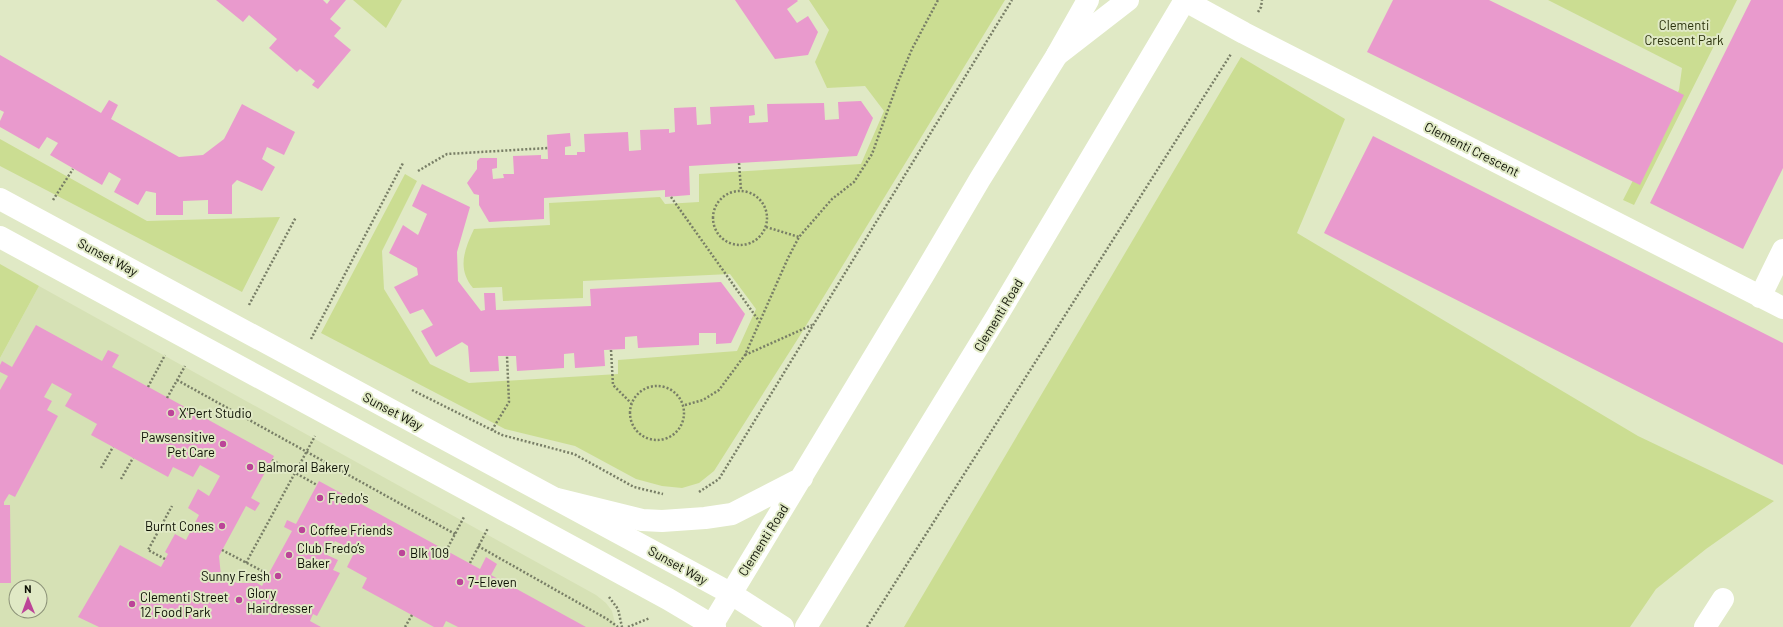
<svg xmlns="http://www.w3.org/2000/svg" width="1783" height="627" viewBox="0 0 1783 627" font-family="Barlow,sans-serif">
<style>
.built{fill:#d6e1b5;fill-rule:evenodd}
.green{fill:#cbdd92}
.building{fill:#e99acd}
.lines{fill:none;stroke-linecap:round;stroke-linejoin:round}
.path{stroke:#787e66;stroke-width:2.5;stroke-dasharray:2 2;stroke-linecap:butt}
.minor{stroke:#fff;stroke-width:22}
.major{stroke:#fff;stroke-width:22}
.poi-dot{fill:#bc4498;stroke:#e0e9c5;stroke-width:1.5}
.labels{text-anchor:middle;stroke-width:4;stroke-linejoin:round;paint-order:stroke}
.park-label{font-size:13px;fill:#29300b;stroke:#e0e9c5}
.street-label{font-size:13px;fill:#0d1004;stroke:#e0e9c5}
.poi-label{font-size:13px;fill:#0d1004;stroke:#e0e9c5;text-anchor:start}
</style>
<rect width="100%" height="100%" fill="#e0e9c5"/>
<!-- built -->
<path class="built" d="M39 286 596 595 606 603 612 611 616 627H0V358ZM16 587H40V611H16Z"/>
<!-- green -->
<path class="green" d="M353 0H402L386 28Z
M809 0H1005L799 337 714 471 699 483 682 488 662 486 636 479 575 446 505 429 321 333 405 174 417 181 382 251 384 289 430 364 469 383 618 374V360L737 351 756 309 730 274 583 281V298L503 301 502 287 473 288C457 269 464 250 474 229L550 225 549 203 660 197 665 204 699 202V174L861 164 884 111 865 86 827 88 815 62 829 30Z
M1548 0H1737L1634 205 1623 200 1679 90 1682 68Z
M1241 57 1345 119 1297 233 1638 436 1774 501 1706 549 1656 589 1630 627H904Z
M0 139 147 221 280 217 242 292 0 166Z
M0 264 39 286 0 358Z"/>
<!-- building -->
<path class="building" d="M216 0H323L327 4 330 0H346L330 19 341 28 334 36 351 50 318 89 312 85 315 81 300 69 297 72 269 48 277 39 249 15 243 22Z
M735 0H797L798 1 787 9 797 23 808 16 818 32 808 55 775 59Z
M1393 0H1489L1684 95 1640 185 1367 52Z
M1751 0H1783V168L1743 249 1650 203Z
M0 55 101 113 109 100 118 105 111 119 179 157 203 155 224 139 242 104 295 132 284 155 267 147 262 159 275 167 262 191 237 180 232 185V214H208V200L183 201V215H156V193L146 191 138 205 114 192 121 179 109 172 102 185 50 155 58 143 47 137 39 149 0 127V121L4 112 0 110Z
M861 101 873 118 857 156 689 166 690 195 665 197V190L544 198V219L489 222 479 205V195L474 194 467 183 477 169V161L480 158H497V168L492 169 493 179 504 178 503 174H514L513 156 541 155V159H548L547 135 570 133 571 146 565 147V155H577V152H585L584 134 628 132 629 151 641 150 640 130 669 129V133L675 132 674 108 696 107 697 125 711 124 710 107 754 105 755 115 749 116V123L768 122 767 104 824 103 825 120 839 119 838 102Z
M1373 136 1783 343V465L1324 233Z
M422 184 470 207 457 252 458 281 481 311 485 310 484 293H495L496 310 591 306 590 289 721 282 745 314 731 343 716 344V333H699V345L638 348 637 336 625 337V349L604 350 605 366 575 368 574 353 564 354V368L517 371 516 356H498L499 371 470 372 468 346 462 342 436 357 421 331 433 325 423 309 410 314 394 287 418 275 417 268 389 253 403 225 418 235 427 214 412 206Z
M36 325 102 361 108 350 119 355 112 367 274 456 251 498 260 503 255 511 246 506 219 556 221 576 237 583H257L262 586 292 531 284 527 287 520 296 524 319 481 480 569 486 557 497 564 491 575 586 627H458L446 621 443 627H434L362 588 367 578 347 567 355 551 335 541 327 555 338 560 333 570 340 573 317 616 313 614 310 621 321 627H99L78 617 120 545 161 567 168 554 165 552 175 534 186 540 199 515 188 508 198 489 209 496 220 476 200 465 193 477 173 467 168 477 91 435 97 424 65 406 72 394 52 383 44 397 52 401 47 410 58 416 15 497 9 494 4 502V505H10L11 583H0V390L8 376 0 372V365L2 361 12 367Z"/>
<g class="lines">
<!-- path -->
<path class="path" d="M1258 12 1261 7 1262 0
M739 163 741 190
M418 171 447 154 548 148
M713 218a27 27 0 1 1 54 0a27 27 0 1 1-54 0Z
M671 197 759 321
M53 200 73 169
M766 227 799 237
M249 305 296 217
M311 339 403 163
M611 350 613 385 631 403
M745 355 812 325
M177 380 455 534
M630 413a27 27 0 1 1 54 0a27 27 0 1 1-54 0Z
M148 387 165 355
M412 390 502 435 574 454 634 487 663 494
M167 398 185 366
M685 405 703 400 719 390 745 355 788 258 799 237 832 199 854 182 872 154 898 82 912 49 938 0
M492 430 509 402 507 356
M272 460 317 485
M101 468 113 447
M121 479 133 458
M699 492 719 479 1012 0
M478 546 607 619 618 627
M222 550 268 574
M446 551 464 517
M165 559 148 550 172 506
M246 563 315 436
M470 563 488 528
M609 597 618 609 622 627
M405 627 412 615
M628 627 650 618
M867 627 1231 54"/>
<!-- minor -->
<path class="minor" d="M1184 0 1244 33 1783 308
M1057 55 1128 0
M0 199 730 593 783 627
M0 237 506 511 668 599 715 627
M1760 297 1783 250
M1705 627 1723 599"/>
<!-- major -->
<path class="major" d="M557 499 642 520 662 521 705 518 732 514 802 478
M711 627 924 274 980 179 1057 55 1088 0
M806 627 997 316 1185 0"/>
</g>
<!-- markers -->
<g class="poi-dot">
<circle cx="171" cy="413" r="4"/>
<circle cx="223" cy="444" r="4"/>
<circle cx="250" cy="467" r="4"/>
<circle cx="320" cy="498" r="4"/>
<circle cx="222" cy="526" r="4"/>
<circle cx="302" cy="530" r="4"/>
<circle cx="402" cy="553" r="4"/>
<circle cx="289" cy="555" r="4"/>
<circle cx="278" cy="576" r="4"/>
<circle cx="460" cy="582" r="4"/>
<circle cx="239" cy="600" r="4"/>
<circle cx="132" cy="604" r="4"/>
</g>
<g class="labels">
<!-- park labels -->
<g class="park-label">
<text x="1684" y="30">Clementi<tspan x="1684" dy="15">Crescent Park</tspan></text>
</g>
<!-- street labels -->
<g class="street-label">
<text transform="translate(1472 149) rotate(27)" y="5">Clementi Crescent</text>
<text transform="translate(108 257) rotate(28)" y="5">Sunset Way</text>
<text transform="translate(998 315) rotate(-59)" y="5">Clementi Road</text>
<text transform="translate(393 411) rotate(28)" y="5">Sunset Way</text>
<text transform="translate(763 540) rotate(-58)" y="5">Clementi Road</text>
<text transform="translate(678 565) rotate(29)" y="5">Sunset Way</text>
</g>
<!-- poi labels -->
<g class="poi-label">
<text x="179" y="418">X'Pert Studio</text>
<text x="215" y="442" text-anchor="end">Pawsensitive<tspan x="215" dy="15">Pet Care</tspan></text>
<text x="258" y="472">Balmoral Bakery</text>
<text x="328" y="503">Fredo's</text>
<text x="214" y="531" text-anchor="end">Burnt Cones</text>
<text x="310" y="535">Coffee Friends</text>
<text x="297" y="553">Club Fredo’s<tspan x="297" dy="15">Baker</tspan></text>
<text x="410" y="558">Blk 109</text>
<text x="270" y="581" text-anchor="end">Sunny Fresh</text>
<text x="468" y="587">7-Eleven</text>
<text x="247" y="598">Glory<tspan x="247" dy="15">Hairdresser</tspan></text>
<text x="140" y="602">Clementi Street<tspan x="140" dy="15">12 Food Park</tspan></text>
</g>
</g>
<!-- north arrow -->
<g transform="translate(28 599) rotate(359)"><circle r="19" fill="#e0e9c5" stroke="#8c9278"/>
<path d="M0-3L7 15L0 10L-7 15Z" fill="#bc4498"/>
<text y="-6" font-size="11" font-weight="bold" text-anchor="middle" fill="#0d1004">N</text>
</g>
</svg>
